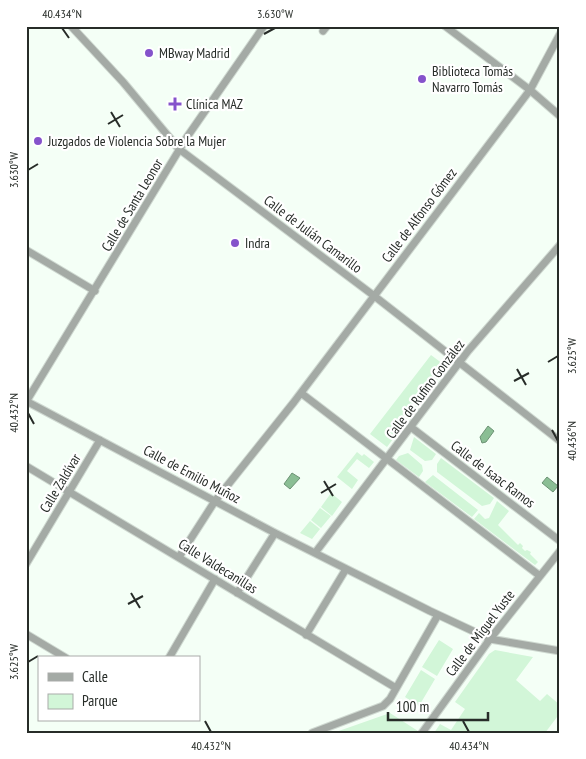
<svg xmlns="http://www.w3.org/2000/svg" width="586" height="759" viewBox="0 0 586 759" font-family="'PT Sans Narrow',sans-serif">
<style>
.green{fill:#d2f6d8}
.water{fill:#8abe94;stroke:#6c9274}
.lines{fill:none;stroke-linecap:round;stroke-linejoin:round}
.street-casing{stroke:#cfd9d1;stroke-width:9}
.street{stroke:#a4aaa5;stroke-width:7}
.ticks{fill:none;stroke:#272c28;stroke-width:2}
.poi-dot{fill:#8553cb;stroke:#fff;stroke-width:2}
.labels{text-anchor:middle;stroke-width:4.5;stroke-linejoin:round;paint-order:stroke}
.poi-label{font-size:14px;fill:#272c28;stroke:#fff;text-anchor:start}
.street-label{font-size:14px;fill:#272c28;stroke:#fff}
.neatline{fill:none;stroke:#272c28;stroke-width:2}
.ticks-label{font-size:12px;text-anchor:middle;fill:#272c28}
</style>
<rect width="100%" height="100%" fill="#f4fff6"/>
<!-- green -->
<path class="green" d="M431 355 447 367 387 447 370 434Z
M414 437 436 454 432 460 425 461 410 450Z
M357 452 362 456 364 454 374 462 369 468 357 459 347 471 358 480 352 489 337 477Z
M408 453 422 465 423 471 419 477 396 460 399 456Z
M441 458 494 498 490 504 482 506 437 472V464Z
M433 475 478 510 472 517 425 482Z
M331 493 342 502 332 516 321 507Z
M497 501 509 511 498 525 518 545 520 543 523 546 522 548 525 551 527 550 531 552 530 554 538 562 535 565 474 519 479 513 485 519 489 518Z
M320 508 331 516 321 528 311 520Z
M310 521 320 529 312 539 300 533Z
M439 640 453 649 437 676 422 667Z
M495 650 533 657 516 680 540 701 547 694 560 705 557 717 545 733H434L440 724 451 730 465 709 455 702 489 654Z
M421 670 435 679 419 706 405 697Z
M390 713 418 731 417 733H333Z"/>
<!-- water -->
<path class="water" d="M488 426 494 431 486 442 482 443 480 437Z
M292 473 300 478 290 489 284 484Z
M547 477 558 486 553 492 542 483Z"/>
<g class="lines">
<!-- street casing -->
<g class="street-casing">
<path id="street" d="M71 26 123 82 179 149 373 295 560 441
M445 26 530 90 560 116
M323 31 327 26
M26 250 95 291
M301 393 540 576
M26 401 275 533 430 611 490 639 560 651
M26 402 187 137 264 26
M412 428 560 541
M26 466 396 688
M315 553 468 351 560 245
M179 557 215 501 294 402 530 90 560 34
M26 564 100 440
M237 593 275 533
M26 634 66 658
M306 635 346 569
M169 658 215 579
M312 733 383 706 390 699 438 615
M422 733 490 639 560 551"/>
</g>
<!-- street -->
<use href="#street" class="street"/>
</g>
<!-- ticks -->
<path class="ticks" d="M62 28 69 38M264 34 275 28M111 112 120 127M108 124 123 115M28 170 38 164M548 362 558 356M517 369 526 385M514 381 529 373M28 413 34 424M552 430 558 441M324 481 333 496M321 493 336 484M131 593 140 608M128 604 143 596M28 662 38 656M205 721 211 732M463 721 469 732"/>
<!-- markers -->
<g class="poi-dot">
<circle cx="149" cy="53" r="5"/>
<circle cx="422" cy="79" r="5"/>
<path d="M172.5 96.5h5v5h5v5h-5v5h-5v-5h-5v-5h5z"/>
<circle cx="38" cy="141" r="5"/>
<circle cx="235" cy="243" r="5"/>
</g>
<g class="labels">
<!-- poi labels -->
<g class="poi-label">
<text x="159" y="58">MBway Madrid</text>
<text x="432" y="76">Biblioteca Tomás<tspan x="432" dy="16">Navarro Tomás</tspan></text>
<text x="186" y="109">Clínica MAZ</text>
<text x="48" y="146">Juzgados de Violencia Sobre la Mujer</text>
<text x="245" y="248">Indra</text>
</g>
<!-- street labels -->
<g class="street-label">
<text transform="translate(132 205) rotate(-59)" y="5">Calle de Santa Leonor</text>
<text transform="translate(419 215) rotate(-53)" y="5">Calle de Alfonso Gómez</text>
<text transform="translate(313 234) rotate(37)" y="5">Calle de Julián Camarillo</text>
<text transform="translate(425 389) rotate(-53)" y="5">Calle de Rufino González</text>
<text transform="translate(192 474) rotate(28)" y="5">Calle de Emilio Muñoz</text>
<text transform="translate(493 474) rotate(37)" y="5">Calle de Isaac Ramos</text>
<text transform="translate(60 483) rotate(-59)" y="5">Calle Zaldívar</text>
<text transform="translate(218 566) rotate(32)" y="5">Calle Valdecanillas</text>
<text transform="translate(480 633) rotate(-53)" y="5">Calle de Miguel Yuste</text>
</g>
</g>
<!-- border -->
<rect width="586" height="759" fill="none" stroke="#ffffff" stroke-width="55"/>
<!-- legend -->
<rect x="38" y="656" width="162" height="65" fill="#ffffff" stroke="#a9aba9"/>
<rect x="48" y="673" width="25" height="8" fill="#a4aaa5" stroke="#a9aba9"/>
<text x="82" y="682" font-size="15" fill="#272c28">Calle</text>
<rect x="48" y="694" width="25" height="15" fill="#d2f6d8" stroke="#a9aba9"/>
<text x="82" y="706" font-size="15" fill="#272c28">Parque</text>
<!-- scale -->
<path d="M388 712v8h100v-8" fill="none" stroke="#272c28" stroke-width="2.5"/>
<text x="396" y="712" font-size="15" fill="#272c28" stroke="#ffffff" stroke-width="4" paint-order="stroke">100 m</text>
<rect x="28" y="28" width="530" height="704" class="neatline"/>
<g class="ticks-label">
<text x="62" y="18">40.434°N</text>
<text x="275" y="18">3.630°W</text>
<text transform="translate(14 170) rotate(-90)" y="4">3.630°W</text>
<text transform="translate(572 356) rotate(-90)" y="4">3.625°W</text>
<text transform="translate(14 413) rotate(-90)" y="4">40.432°N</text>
<text transform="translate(572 441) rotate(-90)" y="4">40.436°N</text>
<text transform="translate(14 662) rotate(-90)" y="4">3.625°W</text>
<text x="211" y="750">40.432°N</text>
<text x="469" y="750">40.434°N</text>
</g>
</svg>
